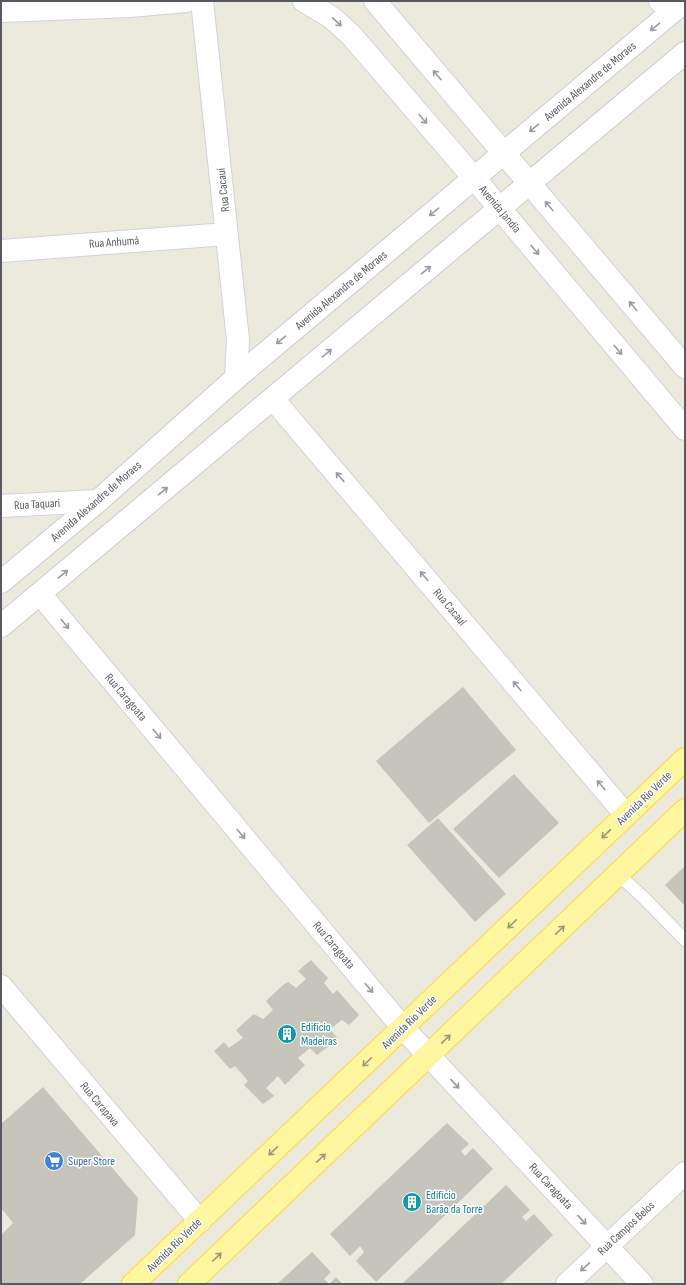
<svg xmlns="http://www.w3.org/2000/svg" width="686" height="1285" viewBox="0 0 686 1285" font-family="'Sofia Sans Condensed',sans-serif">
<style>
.building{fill:#c7c4bb}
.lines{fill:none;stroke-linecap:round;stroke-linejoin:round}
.service-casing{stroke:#d1d3da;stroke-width:14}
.minor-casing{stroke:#d1d3da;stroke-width:24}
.tertiary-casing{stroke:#d1d3da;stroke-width:24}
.secondary-casing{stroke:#c9ccd4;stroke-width:24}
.primary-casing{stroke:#ffd744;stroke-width:24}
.service{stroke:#fff;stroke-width:12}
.minor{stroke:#fff;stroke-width:22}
.tertiary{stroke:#fff;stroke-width:22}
.secondary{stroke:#fff;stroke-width:22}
.primary{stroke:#fff6a0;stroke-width:22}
.oneway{stroke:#9a9da0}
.oneway2{stroke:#9a997a}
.labels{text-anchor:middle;stroke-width:3;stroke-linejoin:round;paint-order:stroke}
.street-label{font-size:12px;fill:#575b61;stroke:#fff}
.culture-label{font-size:12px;fill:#0d838f;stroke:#fff;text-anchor:start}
.shop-label{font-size:12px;fill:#366cbe;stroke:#fff;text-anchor:start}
</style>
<rect width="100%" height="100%" fill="#eceadd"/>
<!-- building -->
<path class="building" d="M463 687 516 750 429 823 376 761Z
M514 774 559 823 499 878 453 829Z
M438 818 506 894 475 922 407 845Z
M685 866V906L665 885Z
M311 960 328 978 324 983 333 994 337 990 359 1015 349 1025 342 1020 330 1029 338 1039 317 1055 310 1048 298 1058 305 1065 285 1085 278 1076 266 1088 274 1096 263 1104 244 1085 248 1081 235 1066 230 1069 214 1051 224 1042 229 1048 243 1038 236 1030 254 1014 263 1019 273 1010 266 1001 283 985 288 982 296 988 306 979 298 971Z
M43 1087 138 1198 135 1235 80 1284H1V1235L13 1223 1 1208V1124Z
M447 1123 469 1144 461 1151 465 1156 473 1148 493 1169 376 1282 356 1261 364 1252 360 1246 350 1256 330 1234Z
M506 1185 530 1210 522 1217 526 1221 534 1214 553 1235 501 1284H402Z
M312 1252 331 1272 324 1279 329 1284 336 1277 343 1284H277Z"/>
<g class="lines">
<!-- service casing -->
<g class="service-casing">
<path id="service" d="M618 874 644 898 685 940"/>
</g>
<!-- minor casing -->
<g class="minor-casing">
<path id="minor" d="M202 1 238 340 236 378
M660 1 678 7
M1 11 130 6 186 1
M1 251 227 234
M273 399 626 815
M1 506 98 501
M40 594 403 1028 642 1284
M1 986 200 1221
M567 1284 685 1173"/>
</g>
<!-- tertiary casing -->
<g class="tertiary-casing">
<path id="tertiary" d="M304 1 331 17 351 35 474 178 685 429
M375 1 685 367"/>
</g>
<!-- secondary casing -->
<g class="secondary-casing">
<path id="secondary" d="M1 582 98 501 236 378 685 1
M1 626 685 53"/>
</g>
<!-- primary casing -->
<g class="primary-casing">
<path id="primary" d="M133 1284 685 759
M189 1284 685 810"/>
</g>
<!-- service -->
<use href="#service" class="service"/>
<!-- minor -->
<use href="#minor" class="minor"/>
<!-- tertiary -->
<use href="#tertiary" class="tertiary"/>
<!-- secondary -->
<use href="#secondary" class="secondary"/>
<!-- primary -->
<use href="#primary" class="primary"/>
</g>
<!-- one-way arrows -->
<defs><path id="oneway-shaft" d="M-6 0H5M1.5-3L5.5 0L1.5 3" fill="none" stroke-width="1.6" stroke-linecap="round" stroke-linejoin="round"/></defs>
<g class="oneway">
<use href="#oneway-shaft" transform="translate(337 22) rotate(43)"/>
<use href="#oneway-shaft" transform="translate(655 27) rotate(140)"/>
<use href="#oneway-shaft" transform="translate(437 75) rotate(-130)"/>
<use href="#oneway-shaft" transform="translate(423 119) rotate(49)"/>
<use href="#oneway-shaft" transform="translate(534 128) rotate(140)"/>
<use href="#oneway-shaft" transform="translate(549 206) rotate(-130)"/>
<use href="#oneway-shaft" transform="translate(434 212) rotate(140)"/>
<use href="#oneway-shaft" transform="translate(535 250) rotate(50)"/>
<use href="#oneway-shaft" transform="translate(426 270) rotate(-40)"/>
<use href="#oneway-shaft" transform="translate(633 306) rotate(-130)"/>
<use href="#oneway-shaft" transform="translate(281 340) rotate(140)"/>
<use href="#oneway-shaft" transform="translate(618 350) rotate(50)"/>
<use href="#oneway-shaft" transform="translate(327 353) rotate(-40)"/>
<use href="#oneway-shaft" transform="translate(340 477) rotate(-130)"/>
<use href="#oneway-shaft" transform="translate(163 491) rotate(-40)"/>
<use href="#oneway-shaft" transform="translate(63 574) rotate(-40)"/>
<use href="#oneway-shaft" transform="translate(424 576) rotate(-130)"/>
<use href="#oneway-shaft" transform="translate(65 624) rotate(50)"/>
<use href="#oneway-shaft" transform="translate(517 686) rotate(-130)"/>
<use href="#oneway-shaft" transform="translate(157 734) rotate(50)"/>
<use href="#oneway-shaft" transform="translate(601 785) rotate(-130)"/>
<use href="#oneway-shaft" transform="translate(241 834) rotate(50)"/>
<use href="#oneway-shaft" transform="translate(369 988) rotate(50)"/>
<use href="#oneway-shaft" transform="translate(455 1084) rotate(47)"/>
<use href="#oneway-shaft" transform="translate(582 1220) rotate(47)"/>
<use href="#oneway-shaft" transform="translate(585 1267) rotate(137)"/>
</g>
<g class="oneway2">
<use href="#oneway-shaft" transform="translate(606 834) rotate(136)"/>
<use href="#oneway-shaft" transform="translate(512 924) rotate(136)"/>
<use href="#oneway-shaft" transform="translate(560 930) rotate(-44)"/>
<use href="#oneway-shaft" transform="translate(446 1039) rotate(-44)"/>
<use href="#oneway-shaft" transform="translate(367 1062) rotate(136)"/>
<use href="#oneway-shaft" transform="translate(273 1151) rotate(136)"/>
<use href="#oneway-shaft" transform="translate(321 1158) rotate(-44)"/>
<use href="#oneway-shaft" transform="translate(217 1257) rotate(-44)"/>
</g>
<!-- icons -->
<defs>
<g id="building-disc" transform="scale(1)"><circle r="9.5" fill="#0f9aa8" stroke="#fff"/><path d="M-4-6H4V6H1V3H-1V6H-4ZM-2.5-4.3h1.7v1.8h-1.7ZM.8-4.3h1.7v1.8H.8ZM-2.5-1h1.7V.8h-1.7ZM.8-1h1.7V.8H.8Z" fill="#fff"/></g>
<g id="supermarket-disc" transform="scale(1)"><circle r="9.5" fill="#3f7fe0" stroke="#fff"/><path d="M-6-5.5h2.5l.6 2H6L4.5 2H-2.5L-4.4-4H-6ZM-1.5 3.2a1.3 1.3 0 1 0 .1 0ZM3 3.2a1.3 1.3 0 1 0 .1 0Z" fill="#fff"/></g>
</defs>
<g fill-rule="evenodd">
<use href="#building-disc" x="287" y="1034"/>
<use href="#supermarket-disc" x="54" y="1161"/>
<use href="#building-disc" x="412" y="1202"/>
</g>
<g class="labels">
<!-- street labels -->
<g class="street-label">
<text transform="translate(590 81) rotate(-40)" y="4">Avenida Alexandre de Moraes</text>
<text transform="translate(223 190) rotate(-96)" y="4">Rua Cacauí</text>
<text transform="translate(500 209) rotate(50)" y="4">Avenida Jandia</text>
<text transform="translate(114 242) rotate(-4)" y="4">Rua Anhumá</text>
<text transform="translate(341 290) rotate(-40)" y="4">Avenida Alexandre de Moraes</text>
<text transform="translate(96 501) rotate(-41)" y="4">Avenida Alexandre de Moraes</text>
<text transform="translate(37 504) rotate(-3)" y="4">Rua Taquari</text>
<text transform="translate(450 607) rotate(50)" y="4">Rua Cacauí</text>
<text transform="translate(126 697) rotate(50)" y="4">Rua Caragoata</text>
<text transform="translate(644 798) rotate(-44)" y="4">Avenida Rio Verde</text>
<text transform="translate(334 945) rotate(50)" y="4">Rua Caragoata</text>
<text transform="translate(409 1022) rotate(-44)" y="4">Avenida Rio Verde</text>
<text transform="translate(100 1104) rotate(50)" y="4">Rua Carapava</text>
<text transform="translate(551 1186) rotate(47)" y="4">Rua Caragoata</text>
<text transform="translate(626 1228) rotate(-43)" y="4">Rua Campos Belos</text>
<text transform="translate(174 1245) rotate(-44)" y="4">Avenida Rio Verde</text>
</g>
<!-- culture labels -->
<g class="culture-label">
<text x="301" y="1031">Edifício<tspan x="301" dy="14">Madeiras</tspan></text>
<text x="426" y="1199">Edifício<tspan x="426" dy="14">Barão da Torre</tspan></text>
</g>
<!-- shop labels -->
<g class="shop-label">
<text x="68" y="1165">Super Store</text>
</g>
</g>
<!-- border -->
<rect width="686" height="1285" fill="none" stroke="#575b61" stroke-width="4"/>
</svg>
